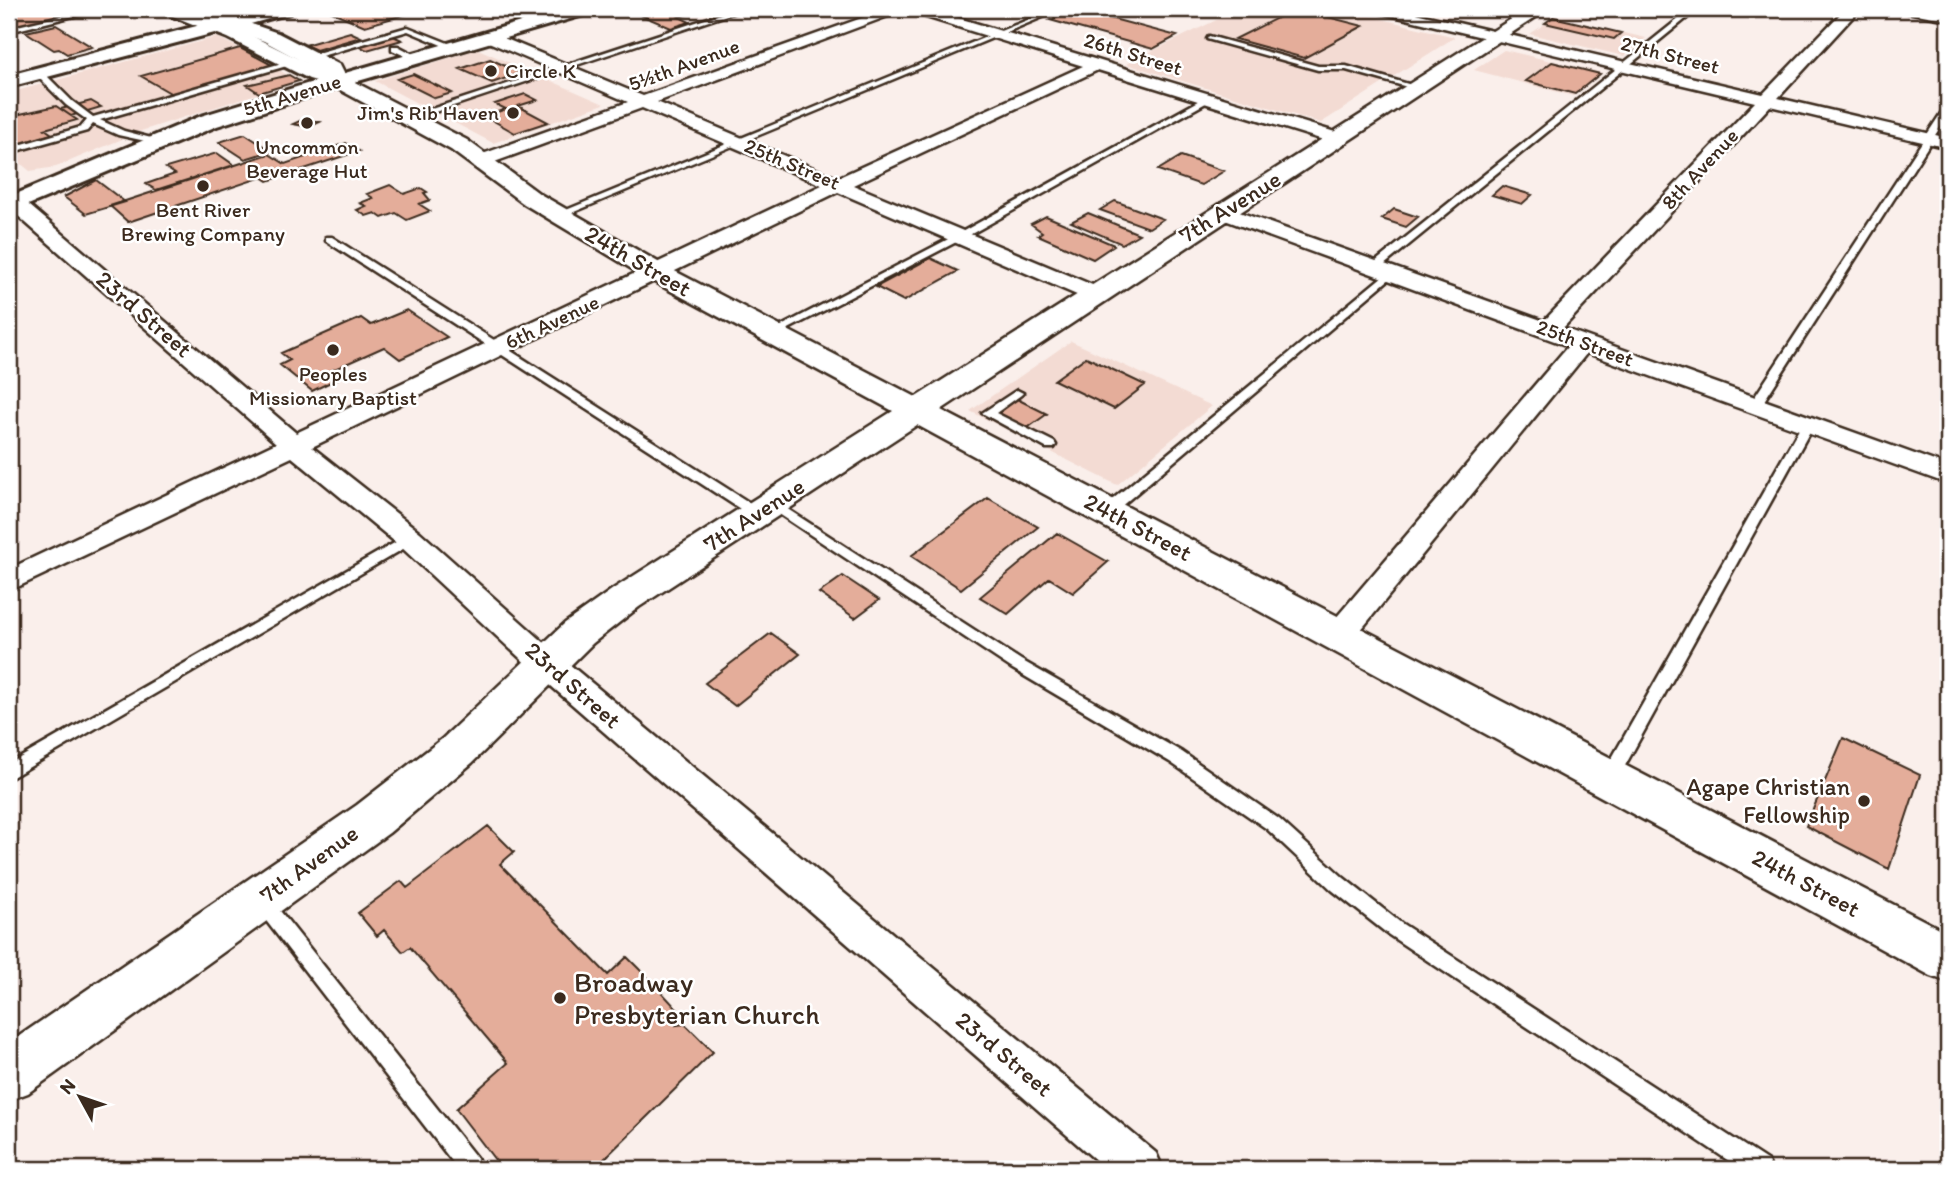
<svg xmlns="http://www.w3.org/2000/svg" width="1957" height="1178" viewBox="0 0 1957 1178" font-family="Itim,sans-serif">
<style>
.built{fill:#f3dbd3}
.building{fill:#e4ad9a;stroke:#3b2a1e;stroke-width:2}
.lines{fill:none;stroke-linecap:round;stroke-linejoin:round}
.service-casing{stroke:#3b2a1e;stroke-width:5}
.minor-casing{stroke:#3b2a1e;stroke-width:5}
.tertiary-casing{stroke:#3b2a1e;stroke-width:5}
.secondary-casing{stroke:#3b2a1e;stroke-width:6}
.primary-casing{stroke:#3b2a1e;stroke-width:6}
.service{fill:#fff;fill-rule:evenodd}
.minor{fill:#fff;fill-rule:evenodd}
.tertiary{fill:#fff;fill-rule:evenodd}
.secondary{fill:#fff;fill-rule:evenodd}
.primary{fill:#fff;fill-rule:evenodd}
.poi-dot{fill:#3b2a1e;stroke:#fff;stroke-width:2.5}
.labels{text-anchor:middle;stroke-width:5;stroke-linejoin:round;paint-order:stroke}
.far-street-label{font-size:21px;fill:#3b2a1e;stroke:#fff}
.far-poi-label{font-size:21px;fill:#3b2a1e;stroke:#fff}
.street-label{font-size:24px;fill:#3b2a1e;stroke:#fff}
.poi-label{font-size:24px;fill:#3b2a1e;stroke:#fff;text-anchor:end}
.near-poi-label{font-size:28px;fill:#3b2a1e;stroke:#fff;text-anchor:start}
</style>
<rect width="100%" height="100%" fill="#faefeb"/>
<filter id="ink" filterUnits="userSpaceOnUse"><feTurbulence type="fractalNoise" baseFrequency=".0143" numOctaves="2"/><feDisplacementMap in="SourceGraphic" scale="14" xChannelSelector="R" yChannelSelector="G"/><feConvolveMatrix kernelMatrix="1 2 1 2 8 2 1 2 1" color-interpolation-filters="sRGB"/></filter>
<g filter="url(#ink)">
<!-- built -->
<path class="built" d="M1239 9H1341L1455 37 1321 123 1126 64Z
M1555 17 1646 38 1624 56 1530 34Z
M217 37 271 65 112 111 118 115 276 68 297 81 141 131 56 167 30 171 9 154V93Z
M478 49 604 104 493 143 375 81Z
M1504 50 1602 73 1573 96 1474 70Z
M1071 341 1212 406 1117 485 970 411Z"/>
<!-- building -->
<path class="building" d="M9 9H68L74 12 9 28Z
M325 9H394L407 14 365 26Z
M679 9 692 13 679 17 690 22 671 28 629 10Z
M1076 9 1177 36 1153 49 1050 20Z
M1295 9H1297L1363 26 1304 58 1235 39Z
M1553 17 1621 33 1614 39 1545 23Z
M56 25 92 47 67 54 59 49 54 50 26 32Z
M350 32 361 37 316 50 305 45Z
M393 36 402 40 367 50 358 46Z
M240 48 272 65 172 94 141 76Z
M490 59 521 73 492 83 460 69Z
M1552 62 1600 74 1575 94 1526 81Z
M413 74 452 93 435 98 397 79Z
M289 75 299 81 259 93 247 85Z
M525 94 537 100 518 106 548 122 515 133 485 116 506 109 495 104Z
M91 101 101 107 71 116 61 109Z
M56 106 77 120 45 129 52 134 13 146 9 142V119L14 118 11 116Z
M304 119 320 122 309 127 293 124Z
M245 134 271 151 245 159 219 142Z
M346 143 359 151 268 181 262 177 128 222 110 206 269 154 285 164Z
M217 153 234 165 156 190 146 184 175 174 166 168Z
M1181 156 1224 171 1201 185 1158 170Z
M96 180 125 202 86 214 64 197Z
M390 185 404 194 421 188 427 192 424 193 430 200 419 204 430 211 407 220 396 213 382 218 375 213 366 216 357 210 366 206 360 203 373 198 367 194Z
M1502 186 1532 195 1522 204 1492 195Z
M1115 201 1163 219 1149 228 1100 210Z
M1394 209 1418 217 1406 227 1382 219Z
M1088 213 1139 234 1122 244 1071 222Z
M1046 216 1114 245 1093 259 1038 235 1042 232 1031 224Z
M930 258 958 271 904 301 876 287Z
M407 310 447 337 400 359 384 347 328 372 337 379 312 391 280 365 290 360 281 353 361 318 371 325Z
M1086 357 1145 385 1114 409 1054 380Z
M1017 399 1047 414 1026 429 997 413Z
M988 498 1038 527 961 589 911 556Z
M1057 533 1108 562 1073 593 1049 578 1008 614 980 597Z
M843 576 879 600 855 618 819 593Z
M771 633 800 654 735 706 705 683Z
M1843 738 1920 775 1889 869 1806 826Z
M488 826 514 852 500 864 608 975 627 957 649 979 641 986 655 985 678 1010 676 1025 685 1024 713 1052 594 1169H502L456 1109 508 1063 410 947 403 952 384 930 377 936 358 913 401 881 407 888Z"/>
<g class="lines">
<!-- service casing -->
<g class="service-casing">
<path id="service" d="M91 9H102L9 32V28Z
M736 9H745L411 120 404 118Z
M1054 9H1062L562 217 554 215Z
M1316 9H1343L1333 14Z
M1691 9H1698L1378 270H1370V266Z
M408 27 458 47 451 49 408 31 100 120 124 131 159 140V144L118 135 93 124 87 131 9 153V148L81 127 87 120 66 105 36 75V71H42L72 101 93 117Z
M1209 36 1318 66H1346L1422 88 1418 90 1346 70H1318L1207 39Z
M392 46H398L421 58 414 60 392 50Z
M1206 97 1213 99 964 238 775 336H767L766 334 958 234Z
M1945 107H1948V115L1762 404 1756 407 1752 406 1750 404Z
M326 237H332L761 510 763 513 761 516H751L326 241Z
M1389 271 1393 272V276L1112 514H1102L1100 511 1102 508Z
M1017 390 1023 393 1021 395 996 413 1054 442 1056 445 1054 448H1046L982 413Z
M1808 420 1814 424 1616 782 1610 784 1604 782 1602 777 1604 772 1802 424Z
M772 499 1021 660 1182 752 1279 819 1344 878 1401 923 1768 1161 1771 1169H1741L1389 935 1332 890 1267 829 1170 762 1011 668 767 506 766 503 767 500Z
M410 534 417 539 415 542 9 779V764Z
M263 895 269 897 479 1161 482 1169H458L257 909 254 903 257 897Z"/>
</g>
<!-- minor casing -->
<g class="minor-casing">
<path id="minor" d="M887 9H907L657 102 837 178 1083 66 910 12 908 9H929L1345 135 1348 139 1339 144 1333 143 1098 70 853 185 1102 289 1105 294 1102 299H1086L838 192 312 447 420 532 557 654 1156 1153 1163 1169H1106L535 672 400 546 292 457 9 591V569L276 443 9 208V192L16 194 296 433 822 185 642 108 489 164H477L474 160 477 156 628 102 484 40 482 37 484 34H494L643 96Z
M1374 9H1398L1763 94 1845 9H1860L1778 98 1948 138V148L1770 106 1563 328 1948 466V484L1587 353 1351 642 1340 646 1329 642 1325 634 1329 626 1568 346 1214 216 1211 212 1214 208H1228L1544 321 1755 102 1381 13Z
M1905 9 1948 12V20L1907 12Z"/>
</g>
<!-- tertiary casing -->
<g class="tertiary-casing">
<path id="tertiary" d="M1527 9H1548L941 410 1948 933V982L1931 976 917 425 639 607 593 643 472 763 389 833 28 1093 9 1100V1043L357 805 442 739 565 623 613 589 893 411 647 278 524 204 451 150 331 85 328 81 331 77H345L467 140 540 194 665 266 916 397Z"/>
</g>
<!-- secondary casing -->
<g class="secondary-casing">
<path id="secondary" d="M231 17 278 33 340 65 348 81 345 85 217 126 9 213V197L201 116 326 78 324 73 264 41 230 29 9 87V75Z"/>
</g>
<!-- primary casing -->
<g class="primary-casing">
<path id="primary" d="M162 9H187L200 14 202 10 210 9 232 17 264 9H293L290 13 236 28 323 71 338 75 565 9H593L590 13 338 87 309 79 228 38 165 13Z"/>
</g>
<!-- service -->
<use href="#service" class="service"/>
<!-- minor -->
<use href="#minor" class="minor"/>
<!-- tertiary -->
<use href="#tertiary" class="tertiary"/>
<!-- secondary -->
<use href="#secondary" class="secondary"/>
<!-- primary -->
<use href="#primary" class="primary"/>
</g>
</g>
<!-- markers -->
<g class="poi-dot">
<circle cx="491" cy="71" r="7"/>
<circle cx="513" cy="113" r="7"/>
<circle cx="307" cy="123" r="7"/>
<circle cx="203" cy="186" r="7"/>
<circle cx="333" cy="350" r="7"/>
<circle cx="1864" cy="801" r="7"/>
<circle cx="560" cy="998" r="7"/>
</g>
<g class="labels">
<!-- far-street labels -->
<g class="far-street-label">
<text transform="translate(1133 54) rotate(17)" y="7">26th Street</text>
<text transform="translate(1670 55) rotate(14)" y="7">27th Street</text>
<text transform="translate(684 65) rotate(-20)" y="7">5½th Avenue</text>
<text transform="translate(292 95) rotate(-17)" y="7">5th Avenue</text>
<text transform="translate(792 164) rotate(23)" y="7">25th Street</text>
<text transform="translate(1700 169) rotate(-47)" y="7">8th Avenue</text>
<text transform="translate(552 322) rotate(-25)" y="7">6th Avenue</text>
<text transform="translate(1585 343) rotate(20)" y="7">25th Street</text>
</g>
<!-- far-poi labels -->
<g class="far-poi-label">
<text x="505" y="78" text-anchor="start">Circle K</text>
<text x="499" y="120" text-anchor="end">Jim's Rib Haven</text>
<text x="307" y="154">Uncommon<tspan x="307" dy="24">Beverage Hut</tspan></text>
<text x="203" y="217">Bent River<tspan x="203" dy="24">Brewing Company</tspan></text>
<text x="333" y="381">Peoples<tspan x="333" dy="24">Missionary Baptist</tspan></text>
</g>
<!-- street labels -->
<g class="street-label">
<text transform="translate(1230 207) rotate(-32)" y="8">7th Avenue</text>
<text transform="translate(638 261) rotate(30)" y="8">24th Street</text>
<text transform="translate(144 314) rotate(41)" y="8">23rd Street</text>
<text transform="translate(754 515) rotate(-33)" y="8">7th Avenue</text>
<text transform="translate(1138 527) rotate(28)" y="8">24th Street</text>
<text transform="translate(573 685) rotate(41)" y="8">23rd Street</text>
<text transform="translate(309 864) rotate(-36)" y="8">7th Avenue</text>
<text transform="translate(1806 883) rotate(28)" y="8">24th Street</text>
<text transform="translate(1004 1054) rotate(40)" y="8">23rd Street</text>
</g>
<!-- poi labels -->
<g class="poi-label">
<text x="1850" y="795">Agape Christian<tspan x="1850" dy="28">Fellowship</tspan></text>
</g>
<!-- near-poi labels -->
<g class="near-poi-label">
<text x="574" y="992">Broadway<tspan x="574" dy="32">Presbyterian Church</tspan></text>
</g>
</g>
<!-- margin -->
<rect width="1957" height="1178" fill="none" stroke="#fff" stroke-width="35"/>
<rect x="18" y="18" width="1922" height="1143" fill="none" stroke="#3b2a1e" stroke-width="2.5" filter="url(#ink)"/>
<!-- north arrow -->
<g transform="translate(80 1097) rotate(310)" stroke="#ffffff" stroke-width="5" paint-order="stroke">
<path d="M0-5L12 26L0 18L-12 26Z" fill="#3b2a1e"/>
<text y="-10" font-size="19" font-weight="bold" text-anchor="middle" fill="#3b2a1e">N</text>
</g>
</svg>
